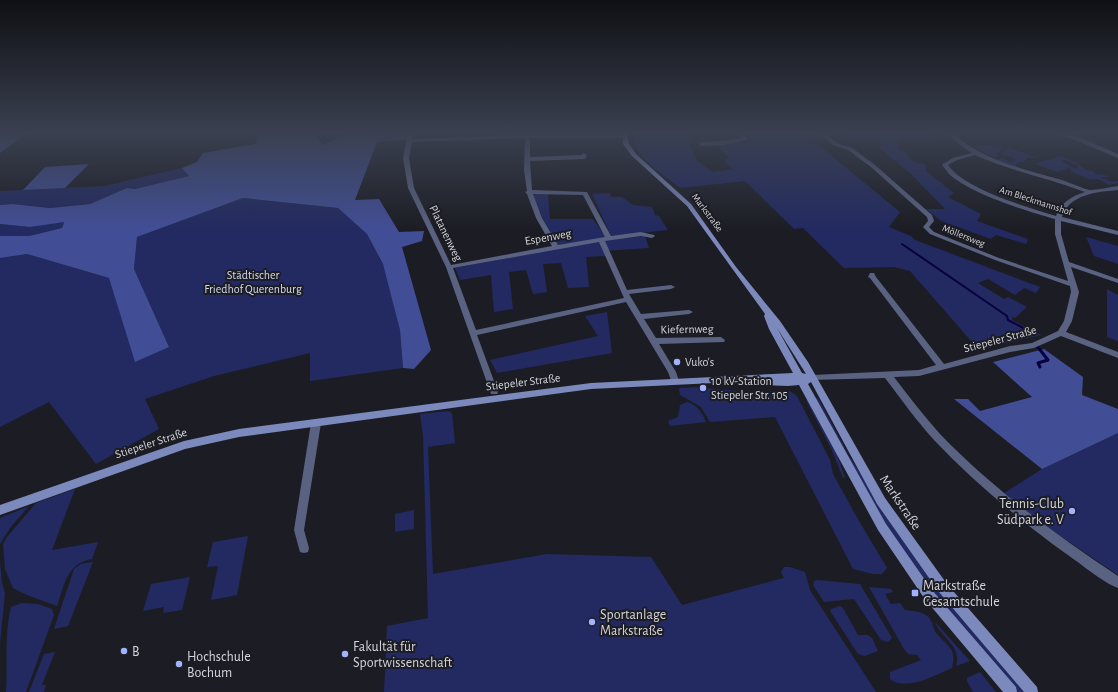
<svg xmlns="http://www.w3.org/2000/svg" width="1118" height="692" viewBox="0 0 1118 692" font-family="'Alegreya Sans',sans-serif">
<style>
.green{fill:#222a61}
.forest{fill:#414e95}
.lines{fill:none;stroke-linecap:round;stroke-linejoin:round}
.stream-far1{stroke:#080041;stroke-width:2}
.stream{stroke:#080041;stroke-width:3}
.street{fill:#5a6282;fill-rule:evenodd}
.secondary{fill:#7c89bc;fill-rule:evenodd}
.poi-dot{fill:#a1b3fd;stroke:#1c1d24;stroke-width:1.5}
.labels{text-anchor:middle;stroke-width:4;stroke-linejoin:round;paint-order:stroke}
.far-street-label{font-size:10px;fill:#d4d5d9;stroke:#1c1d24}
.street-label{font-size:12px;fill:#d4d5d9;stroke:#1c1d24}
.park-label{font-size:12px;fill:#d5dbf0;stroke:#1c1d24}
.poi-label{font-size:12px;fill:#d4d5d9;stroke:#1c1d24;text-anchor:start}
.near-street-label{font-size:14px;fill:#d4d5d9;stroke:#1c1d24}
.near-poi-label{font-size:14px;fill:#d4d5d9;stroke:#1c1d24;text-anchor:start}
</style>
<rect width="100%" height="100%" fill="#1c1d24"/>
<!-- green -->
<path class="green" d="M313 132H350L322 145Z
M633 132H678L692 139 689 143 697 161 713 172 732 169 724 160 729 158 717 145 751 140 744 132H817L824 138 797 141H807L812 144 816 143 900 212 889 227 911 236 915 240 1040 287 1036 293 1024 288 1015 295 988 279 978 283 1004 299 1008 297 1027 307 1015 318 1012 317V320L1041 335 979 350 910 271 894 267 844 268 803 228 794 229 745 181 680 188C664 175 631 156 633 132Z
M844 132H926L934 140 898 139 900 150 905 151 913 162 925 164 927 172 954 193 948 197 981 214 977 221 1028 239 1026 244 996 235 991 239 941 221 926 209H945L911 174 877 146 883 145 881 141 872 138 853 139Z
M991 145 1005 147 996 154 1000 156 994 158 972 146Z
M1007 147 1037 158H1026L1027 159 1023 161 1029 163 1022 162 1015 165 1017 167 996 160 1002 158 1011 162 1016 160 1012 157 999 154 1008 149Z
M1061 156 1083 166 1071 163H1073L1066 160 1061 161 1075 169 1079 166 1085 168 1084 169 1095 172 1094 173 1098 175 1101 174 1110 177H1099L1112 182 1118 181V183L1109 185 1099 179H1089L1070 171 1072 170 1069 168 1057 172 1035 164Z
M182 168 189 176 135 189 127 188 90 204 50 208 13 204 0 205V191L104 186Z
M610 193 611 197H622L633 205 652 207 655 215 659 216 668 230 611 236 592 194Z
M536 194H548L550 219H593L608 240 645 236 649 248 603 251 606 256 586 257 589 287 568 288 561 263 543 264 547 292 533 294 526 270 509 272 513 309 494 312 491 275 460 280 455 268 560 248 544 221 533 195Z
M243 198 338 208 367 234 383 264 390 284 400 330 403 368 310 381V353L214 376 145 399 159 429 96 464 49 402 0 427V258L27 254 109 278 169 347 134 269 137 237Z
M64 221 62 228 29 236H0V224L30 227Z
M1086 237 1118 246V264L1094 256Z
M1107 289 1118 295V341L1107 337Z
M607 312 612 353 497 373 490 360 598 336 585 316Z
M700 387 701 390H706V388L749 392 790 391 797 396 830 460 833 474 859 521 887 568 882 574H873L853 569 775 417 710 422 701 407 680 395 679 388Z
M815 398H818L849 456 863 477 1026 692H1017L1015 690 922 579 888 529Z
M807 399 837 454 845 478H843L831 448 806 400Z
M687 402C697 405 702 412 706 422L670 426 668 421 678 417 680 405Z
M448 411 452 413 455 443 428 447 433 574 547 554 651 557 682 605 784 578 781 572 784 567H790L805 572 810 590 876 692H384L387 626 428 618 423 436 420 414Z
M1118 433V575L1050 529 1004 493 1042 469Z
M75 489 52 550 98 542 92 559C66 564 65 584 57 606L27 595 13 588 5 569 3 544 7 537 36 503Z
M29 506 10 528 0 544V518Z
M414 510V529L395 532V514Z
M248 536 237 595 211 600 218 566 207 567 213 542Z
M0 561 2 583 5 593 0 644Z
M93 562 68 626 54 629 74 569 81 564Z
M190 577 182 610 163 613 164 607 143 611 151 584Z
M817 580 860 584 892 638 888 642 881 640 854 599 824 602 813 585 814 581Z
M869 587 891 589 893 592 885 594 891 604 900 603 905 610C913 611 920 611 926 615 933 619 932 628 937 634 948 647 957 648 952 668 935 675 906 692 890 679V672L921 660 917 655 908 654 904 649Z
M22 603 38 604 52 609 54 615 26 692H6C8 663 4 636 11 607Z
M840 606 843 608 858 635H868L872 638 878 651 865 656 858 654 830 611 831 609Z
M935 622 970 661 956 666C962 646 942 639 935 622Z
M55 652 42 685H46L44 692H29L44 654Z
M980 672 996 692H973L967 681V678Z"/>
<!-- forest -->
<path class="forest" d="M6 132H29L0 153V136Z
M259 132H313L323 145 350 132H411L409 139 377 142 355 200 379 199 399 232 424 231 422 241 402 247 431 350 414 369 403 368 400 330 383 264 367 234 338 208 243 198 137 237 134 269 169 347 135 362 109 278 27 254 0 258V236H29L62 228 64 222 30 227 0 224V205L13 204 50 208 90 204 127 188 135 189 189 176 182 168 197 162 203 153 255 144Z
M89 164 65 188 23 190 45 167Z
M1044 349 1083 377 1082 395 1118 409V433L1042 469 954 399H968L980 411 1032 397 993 362Z"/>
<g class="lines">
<!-- stream-far1 -->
<path class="stream-far1" d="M902 244 1007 316 1008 320 1031 332
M1035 345 1038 347"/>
<!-- stream -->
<path class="stream" d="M1037 346 1048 360 1038 363 1040 367"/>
<!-- street -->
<path class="street" d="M408 132H413L412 139 519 135H626L627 136 624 138H530V157L581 155 584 153 587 155 586 158 584 159 530 161 532 190 587 192 611 236 641 232 654 235 655 236 652 238 641 236 605 241 627 290 671 285 675 287 671 289 629 294 641 314 689 310 693 312 689 314 644 319 656 338 721 337 725 340 724 342 659 344 676 372 679 381 678 383H672L668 372 626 302 477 335 498 392 497 394H491L446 267 408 188 403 158ZM525 138 524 170 527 191 525 192 527 194 536 218 552 246 451 265 414 188 409 158 412 142ZM533 194 583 195 605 237 558 245 542 218ZM599 242 624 298 476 330 453 268Z
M737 132H742L748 139 747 140 724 145 701 146 698 144 701 142 724 141 742 138Z
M818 132H823L837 143 852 148 875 165 932 215 934 221 929 227 934 232 999 258 1068 281 1055 234V219C1026 211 972 194 950 175 947 172 945 168 942 165L943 164 953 158 972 153 960 145 946 132H951C984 161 1021 168 1062 180 1069 182 1085 190 1091 190 1096 190 1111 187 1118 186V190C1097 192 1069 194 1062 217L1118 231V235L1061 221V234L1069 262 1118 279V283L1071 267 1079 292 1072 321 1066 332 1118 352V358L1061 336 1034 348 1010 352 919 376 894 377C909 397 924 416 940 434 993 489 1055 534 1118 576V588C1102 582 1080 563 1065 553 1018 519 974 482 934 440 916 420 901 399 885 378L810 380 809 378 810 376 813 375 919 370 936 365 870 278 868 277 870 273H874L876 277 944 364 1010 346 1032 343 1058 331 1064 321 1071 292 1070 286 995 260 930 234 923 227 928 221 927 217 871 167 848 150 833 145ZM975 155C1010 171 1049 178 1085 192 1072 196 1060 203 1056 216 1027 207 966 190 948 165L957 160Z
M1050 132C1073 132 1097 145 1118 154V158L1077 141Z
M316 419 319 421 321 423 304 530 309 548 308 552 304 553 300 552 294 530 311 423 313 421Z"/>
<!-- secondary -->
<path class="secondary" d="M622 132H627L629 144 636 154 691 204 736 267 780 321 808 362 885 498 947 584 1037 687 1038 692H1024L939 592 877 504 811 382 808 384 886 524 932 590 1016 687 1017 692H1003L924 598 878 530 799 385 788 386 759 385 756 384 755 381 591 389 239 437 185 449 0 515V505L184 441 239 429 591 383 793 373 769 329 764 316 765 314 687 206 632 156 623 144ZM777 328 806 374 802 373Z"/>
</g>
<!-- sky -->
<linearGradient id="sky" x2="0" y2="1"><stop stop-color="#0f1014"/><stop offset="0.58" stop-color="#3a4050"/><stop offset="1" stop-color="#3a4050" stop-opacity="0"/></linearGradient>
<rect width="1118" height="229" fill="url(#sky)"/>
<!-- markers -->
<g class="poi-dot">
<circle cx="677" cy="362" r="4"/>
<circle cx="703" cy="388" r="4"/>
<circle cx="1072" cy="511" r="4"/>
<rect x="911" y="589" width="8" height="8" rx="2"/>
<circle cx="592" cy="622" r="4"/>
<circle cx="124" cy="651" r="4"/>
<circle cx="345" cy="654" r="4"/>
<circle cx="179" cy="664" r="4"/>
</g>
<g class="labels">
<!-- far-street labels -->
<g class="far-street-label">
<text transform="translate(1036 200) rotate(18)" y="4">Am Bleckmannshof</text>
<text transform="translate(708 212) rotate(53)" y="4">Markstraße</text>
<text transform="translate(964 235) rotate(22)" y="4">Möllersweg</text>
</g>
<!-- street labels -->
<g class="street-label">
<text transform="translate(446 233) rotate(64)" y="4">Platanenweg</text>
<text transform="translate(548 237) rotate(-10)" y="4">Espenweg</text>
<text transform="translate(687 329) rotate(-1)" y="4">Kiefernweg</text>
<text transform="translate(1000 339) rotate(-15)" y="4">Stiepeler Straße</text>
<text transform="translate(523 382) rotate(-7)" y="4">Stiepeler Straße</text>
<text transform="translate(151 443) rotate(-18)" y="4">Stiepeler Straße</text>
</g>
<!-- park labels -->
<g class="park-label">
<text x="253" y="279">Städtischer<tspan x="253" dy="14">Friedhof Querenburg</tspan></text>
</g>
<!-- poi labels -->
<g class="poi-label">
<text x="685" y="366">Vuko's</text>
<text x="711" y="385">10 kV-Station<tspan x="711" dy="14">Stiepeler Str. 105</tspan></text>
</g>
<!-- near-street labels -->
<g class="near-street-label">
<text transform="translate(901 502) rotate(56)" y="5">Markstraße</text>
</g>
<!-- near-poi labels -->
<g class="near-poi-label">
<text x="1064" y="508" text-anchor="end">Tennis-Club<tspan x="1064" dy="16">Südpark e. V</tspan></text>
<text x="923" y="590">Markstraße<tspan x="923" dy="16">Gesamtschule</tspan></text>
<text x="600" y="619">Sportanlage<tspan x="600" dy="16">Markstraße</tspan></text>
<text x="353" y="651">Fakultät für<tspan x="353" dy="16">Sportwissenschaft</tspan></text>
<text x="132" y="656">B</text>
<text x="187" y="661">Hochschule<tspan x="187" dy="16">Bochum</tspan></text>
</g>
</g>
</svg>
